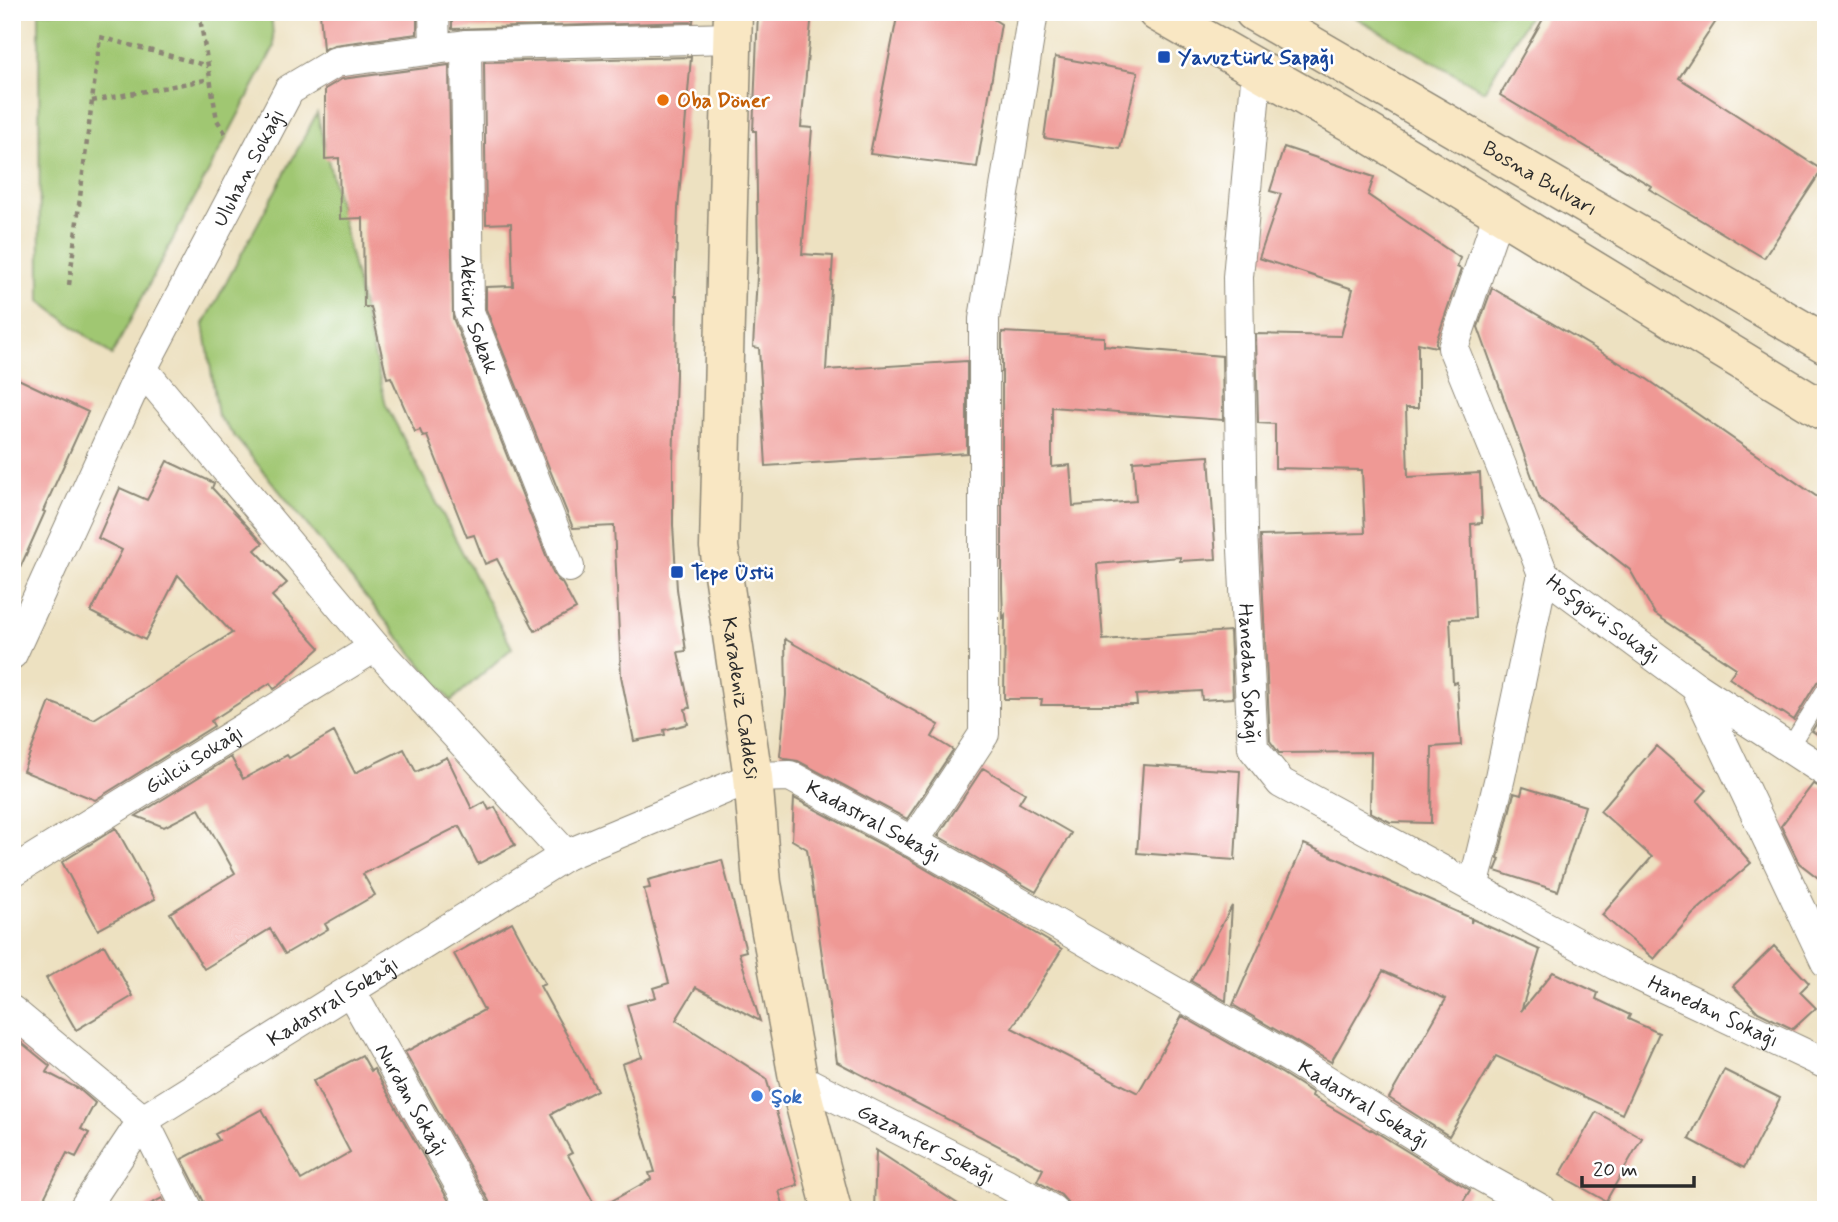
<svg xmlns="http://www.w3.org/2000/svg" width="1838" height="1222" viewBox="0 0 1838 1222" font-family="Mynerve,sans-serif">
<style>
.park{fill:#a0c772;stroke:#66794e;stroke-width:2}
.building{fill:#ef9995}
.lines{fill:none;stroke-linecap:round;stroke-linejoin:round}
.lane-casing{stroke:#8c8676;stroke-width:18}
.street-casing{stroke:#8c8676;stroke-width:32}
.secondary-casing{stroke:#8c8676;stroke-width:41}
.path{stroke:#8c8676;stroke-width:4.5;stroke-dasharray:5 5;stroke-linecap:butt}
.lane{stroke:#fff;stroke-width:16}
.street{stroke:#fff;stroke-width:30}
.secondary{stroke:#f9e7c3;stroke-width:38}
.transit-dot{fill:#1a4fb4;stroke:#fff;stroke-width:2.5}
.food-dot{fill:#e8710a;stroke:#fff;stroke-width:2.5}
.shop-dot{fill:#3f7fe0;stroke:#fff;stroke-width:2.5}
.labels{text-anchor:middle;stroke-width:5;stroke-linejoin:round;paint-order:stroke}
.transit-label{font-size:21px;font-weight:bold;fill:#164399;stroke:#fff;text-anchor:start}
.food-label{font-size:21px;font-weight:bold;fill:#c56008;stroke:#fff;text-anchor:start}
.street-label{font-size:21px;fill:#2b2b2b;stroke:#fff}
.shop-label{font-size:21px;font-weight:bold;fill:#366cbe;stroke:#fff;text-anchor:start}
</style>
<rect width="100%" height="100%" fill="#fff"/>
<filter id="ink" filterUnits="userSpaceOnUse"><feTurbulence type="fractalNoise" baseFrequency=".0143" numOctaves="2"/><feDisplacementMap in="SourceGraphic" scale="14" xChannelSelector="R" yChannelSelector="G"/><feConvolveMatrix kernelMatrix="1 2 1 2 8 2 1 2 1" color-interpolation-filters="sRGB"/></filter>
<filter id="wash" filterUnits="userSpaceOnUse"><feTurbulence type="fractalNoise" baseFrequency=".00686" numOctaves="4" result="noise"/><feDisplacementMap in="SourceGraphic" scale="28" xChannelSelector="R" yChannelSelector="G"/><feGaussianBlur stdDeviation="1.57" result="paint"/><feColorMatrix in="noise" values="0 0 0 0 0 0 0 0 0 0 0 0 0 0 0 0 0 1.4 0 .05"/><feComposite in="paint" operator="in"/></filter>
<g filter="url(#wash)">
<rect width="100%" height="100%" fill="#ede1c1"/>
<!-- park -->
<path class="park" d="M39 12H271L274 47 112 355 40 301Z
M1346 12H1531L1484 91Z
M317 113 386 405 512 648 451 701 218 416 204 324Z"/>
<g id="blocks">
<!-- building -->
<path class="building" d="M320 12H417V34L334 45 323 50Z
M452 12H694L693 22 452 29Z
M758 12H812L801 127 812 128 802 254 833 256 826 370 967 361V453L766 466 759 348 753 347 758 259 756 131H753Z
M898 12H982L1001 24 977 167 870 154Z
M1547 12H1722L1679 78 1822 170 1764 258 1649 189 1651 186 1500 95Z
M691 57 678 209 675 296H677L676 374 673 464V525L677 589 686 651 678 652 690 708 685 709 688 724 664 730 665 735 634 741 621 676 614 526 573 528 486 309V287L513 286 511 223 486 224 484 62Z
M1055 57 1138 72 1120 149 1044 138Z
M449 65 453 318 553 573 558 580 562 583 576 609 535 631 497 559 485 564 474 535 467 537 427 436 423 437 420 430 415 432 391 377 387 378 371 307H364L363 218 340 219 339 158 325 159V89L342 79Z
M1284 147 1374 177 1368 195 1460 258 1457 267 1461 269 1436 342V347L1418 343V408H1406L1408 477 1480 473 1482 523 1471 524 1475 618 1450 619 1453 683 1457 682 1461 745 1432 747 1431 823 1390 822 1370 812 1371 752 1279 753 1270 741 1260 536 1365 533 1362 470 1275 468V424L1258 423 1256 334 1341 336 1353 289 1259 258 1281 194 1270 191Z
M1492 288 1647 379 1826 503V678L1817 682 1794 720 1782 712 1781 713 1729 678 1736 668 1655 614 1630 570 1540 499 1478 327Z
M1002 332 1104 337V346L1222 356 1223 420 1052 407V467L1070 465 1073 506 1136 501 1133 461 1209 456 1216 559 1180 561V557L1097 564 1103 640 1230 631 1233 698 1202 700 1201 691 1136 695 1137 705H1041L1042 699H1004L1005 615 1003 618 1002 588Z
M12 376 88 412 43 511 45 512 12 586Z
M167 461 214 483 212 488 263 543 255 550 287 583 272 596 320 648 277 687 274 689 270 683 211 721 214 726 95 800 23 771 50 702 94 719 232 633 178 575 145 640 91 612 122 550 98 538 120 488 147 500Z
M785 639 939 725 932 737 953 750 907 819 798 761 785 759 780 756 786 695Z
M1826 708V740L1812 731Z
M334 732 355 773 404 749 416 772 447 757 472 809 485 802 489 810 495 807 515 845 478 864 459 826 363 874 375 895 325 924 328 929 285 954 270 929 204 969 170 913 235 873 199 809 164 827 136 816 231 757 243 779 287 755 289 758Z
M1656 746 1707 790 1697 801 1751 863 1693 914 1654 959 1602 915 1652 857 1600 811Z
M1143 765 1240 771 1235 860 1137 853Z
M983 768 1025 793 1019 803 1071 833 1036 892 938 836Z
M1813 784 1826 789V884L1799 863 1781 826Z
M1523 787 1585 806 1558 891 1495 871 1500 859 1498 858 1514 793 1521 795Z
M794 798 905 857 1062 949 1012 1028 1138 1093 1182 1016 1283 1074 1313 1093 1312 1096 1370 1130 1371 1129 1470 1190 1458 1210H1069L1067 1202 1061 1195 1037 1181 1043 1169 837 1062 807 849 792 840Z
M116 828 155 899 98 930 62 862Z
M1304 844 1471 918V923L1472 919 1540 950 1521 1011 1553 972 1598 993 1596 999 1630 1015 1628 1019 1659 1033 1622 1114 1496 1056 1449 1136 1389 1098 1446 999 1383 971 1331 1062 1233 1005Z
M722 860 746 951 739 953 760 1021 696 987 676 1020 766 1078 798 1185 779 1191 785 1210H491L489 1201 405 1052 484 1010 454 954 512 922 545 984 540 986 597 1090 551 1114 572 1153 568 1155 597 1209 651 1179 649 1173 655 1172 622 1064 642 1057 627 1005 656 997 653 988 669 983 644 889 650 888 648 880Z
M1232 906 1226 1001 1191 981Z
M104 945 133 996 76 1030 46 978Z
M1774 946 1809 983 1800 992 1816 1008 1793 1029 1758 1012 1733 986Z
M12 1035 50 1066 46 1072 79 1089 95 1103 81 1129 89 1133 76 1157 67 1153 38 1210H12Z
M362 1055 371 1071 374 1069 454 1210H205L204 1202 182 1159 219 1140 215 1134 262 1109 301 1180 350 1152 313 1081Z
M1724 1070 1780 1098 1744 1168 1689 1139Z
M1596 1112 1642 1138 1606 1201 1560 1175Z
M876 1150 967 1210H874Z
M162 1198 168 1210H139Z"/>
</g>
</g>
<g filter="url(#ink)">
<use href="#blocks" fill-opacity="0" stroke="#8c8676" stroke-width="2"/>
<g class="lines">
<!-- lane casing -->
<g class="lane-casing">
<path id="lane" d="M1789 748 1826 688"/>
</g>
<!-- street casing -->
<g class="street-casing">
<g id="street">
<path d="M434 12 435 49"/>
<path id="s1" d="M466 45 469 312 569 567"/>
<path id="s2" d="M1257 69 1238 277 1242 530 1253 748 1281 783 1616 965 1826 1064"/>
<path d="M1499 212 1453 348 1504 473 1543 574"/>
<path d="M142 369 375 647 566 855"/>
<path id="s3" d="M12 654 142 369 289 90 336 62 466 45 732 38"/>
<path d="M1696 687 1826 962"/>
<path d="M913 842 984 734V319L1033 12"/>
<path id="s4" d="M12 872 375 647"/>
<path id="s5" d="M1473 888 1500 777 1543 574 1696 687 1826 772"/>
<path id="s6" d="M350 990 474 1210"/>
<path d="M12 1011 143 1120 188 1210"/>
<path id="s7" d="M798 1078 1007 1184 1052 1210"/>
<path id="s8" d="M83 1210 143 1120 566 855 753 777 790 776 913 842 1292 1059 1477 1174 1542 1210"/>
</g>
</g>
<!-- secondary casing -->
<g class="secondary-casing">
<g id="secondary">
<path id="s9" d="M733 12 719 547 753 777 762 883 798 1078 832 1210"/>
<path d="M1157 12 1357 126 1826 412"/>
<path id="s10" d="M1254 12 1826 344"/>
</g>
</g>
<!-- path -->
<path class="path" d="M199 12 217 120 227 136
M92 101 210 79
M69 285 100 37 208 66"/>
<!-- lane -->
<use href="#lane" class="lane"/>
<!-- street -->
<use href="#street" class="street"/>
<!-- secondary -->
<use href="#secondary" class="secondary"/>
</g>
</g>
<!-- markers -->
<g class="transit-dot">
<rect x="1157" y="50" width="14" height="14" rx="3.5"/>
<rect x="670" y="565" width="14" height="14" rx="3.5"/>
</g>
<circle class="food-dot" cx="663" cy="100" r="7"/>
<circle class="shop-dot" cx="757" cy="1096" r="7"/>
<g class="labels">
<!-- transit labels -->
<g class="transit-label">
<text x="1178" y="64">Yavuztürk Sapağı</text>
<text x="691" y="579">Tepe Üstü</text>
</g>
<!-- food labels -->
<g class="food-label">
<text x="677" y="107">Oba Döner</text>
</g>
<!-- street labels -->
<g class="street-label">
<text dy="7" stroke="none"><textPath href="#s3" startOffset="541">Uluhan Sokağı</textPath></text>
<text dy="7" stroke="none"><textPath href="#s10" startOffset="331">Bosna Bulvarı</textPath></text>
<text dy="7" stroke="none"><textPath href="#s1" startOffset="271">Aktürk Sokak</textPath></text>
<text dy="7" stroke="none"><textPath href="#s5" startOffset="397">Hoşgörü Sokağı</textPath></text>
<text dy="7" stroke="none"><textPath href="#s2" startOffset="606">Hanedan Sokağı</textPath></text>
<text dy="7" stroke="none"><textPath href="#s9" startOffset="688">Karadeniz Caddesi</textPath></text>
<text dy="7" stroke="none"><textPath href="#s4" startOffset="214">Gülcü Sokağı</textPath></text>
<text dy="7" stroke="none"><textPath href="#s8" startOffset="942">Kadastral Sokağı</textPath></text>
<text dy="7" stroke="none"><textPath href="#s8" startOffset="332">Kadastral Sokağı</textPath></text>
<text dy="7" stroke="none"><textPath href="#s2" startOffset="1214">Hanedan Sokağı</textPath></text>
<text dy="7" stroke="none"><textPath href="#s6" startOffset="126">Nurdan Sokağı</textPath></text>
<text dy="7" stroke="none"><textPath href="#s8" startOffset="1508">Kadastral Sokağı</textPath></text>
<text dy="7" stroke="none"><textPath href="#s7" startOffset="144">Gazanfer Sokağı</textPath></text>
</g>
<!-- shop labels -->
<g class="shop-label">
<text x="771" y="1103">Şok</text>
</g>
</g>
<!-- margin -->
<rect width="1838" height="1222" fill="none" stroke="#fff" stroke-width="42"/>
<!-- scale -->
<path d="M1582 1176v10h112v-10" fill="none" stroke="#2b2b2b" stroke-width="3.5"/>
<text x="1593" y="1176" font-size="21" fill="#2b2b2b" stroke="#ffffff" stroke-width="5" paint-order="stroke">20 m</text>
</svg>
